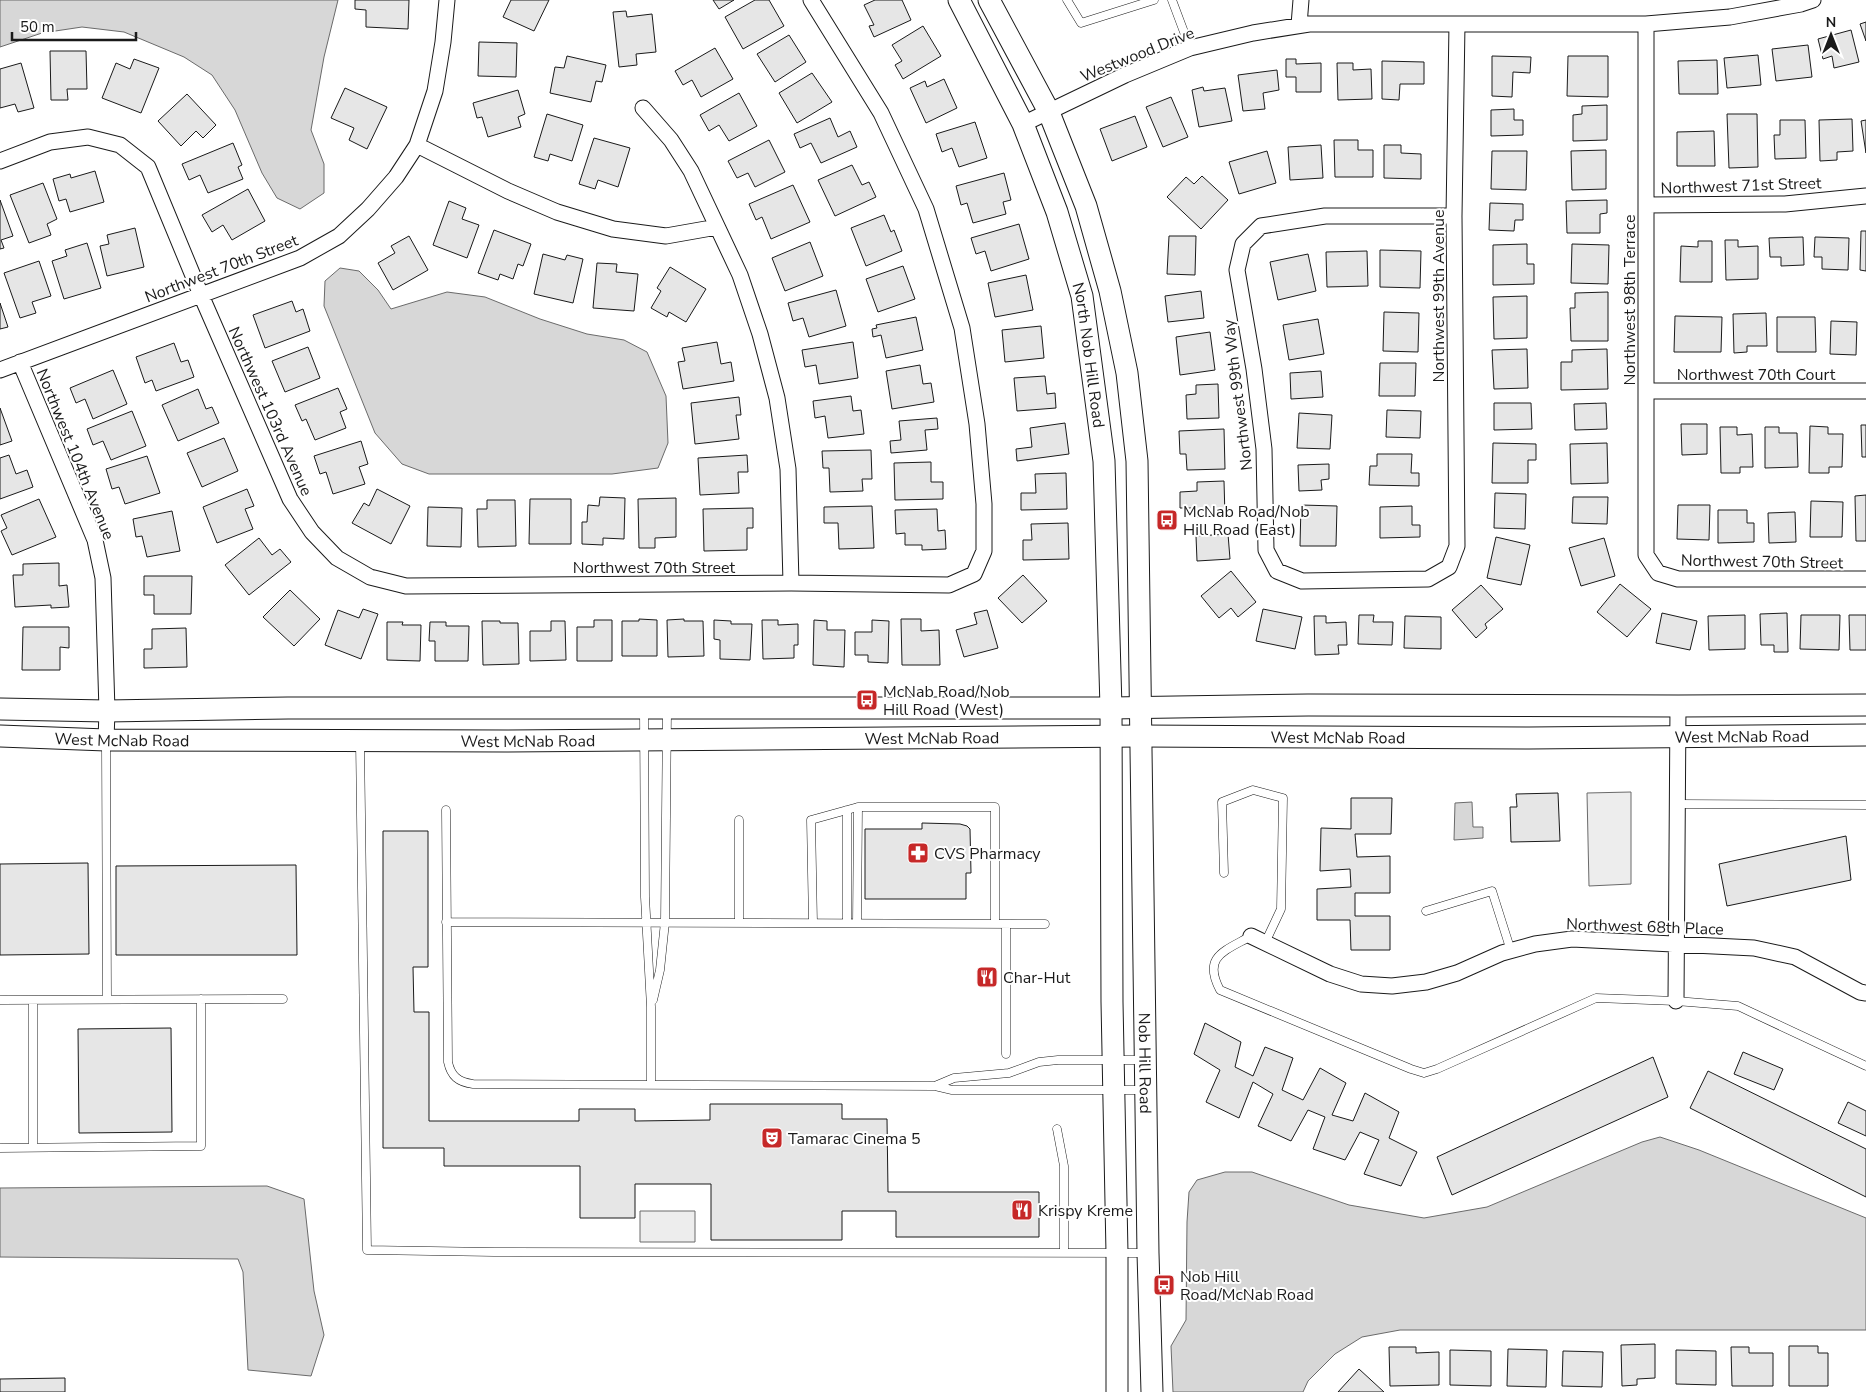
<svg xmlns="http://www.w3.org/2000/svg" width="1866" height="1392" viewBox="0 0 1866 1392" font-family="'Nunito Sans',sans-serif">
<style>
.green{fill:#ededed;stroke:#6a6a6a}
.water{fill:#d7d7d7;stroke:#6a6a6a}
.building{fill:#e6e6e6;stroke:#1a1a1a}
.lines{fill:none;stroke-linecap:round;stroke-linejoin:round}
.lane-casing{stroke:#1a1a1a;stroke-width:9}
.street-casing{stroke:#1a1a1a;stroke-width:17}
.secondary-casing{stroke:#1a1a1a;stroke-width:23}
.lane{stroke:#fff;stroke-width:8}
.street{stroke:#fff;stroke-width:15}
.secondary{stroke:#fff;stroke-width:21}
.labels{text-anchor:middle;stroke-width:4;stroke-linejoin:round;paint-order:stroke}
.street-label{font-size:16px;fill:#1a1a1a;stroke:#fff}
.poi-label{font-size:16px;fill:#1a1a1a;stroke:#fff;text-anchor:start}
</style>
<rect width="100%" height="100%" fill="#fff"/>
<!-- green -->
<path class="green" d="M1631 792V884L1589 886 1587 793Z
M640 1211H695V1242H640Z"/>
<!-- water -->
<path class="water" d="M0 0H338L324 57 311 130 324 164V193L300 209 277 198 262 173 235 110 212 75 184 57 124 32 82 27 42 33 0 47Z
M340 268 359 271 378 290 391 309 447 292 485 297 540 319 587 334 624 340 647 352 666 396 668 443 658 468 612 474H429L402 464 375 433 324 306 325 281Z
M1472 802 1473 827H1483V838L1454 840 1455 803Z
M1660 1137 1699 1150 1866 1218V1330H1400L1362 1337 1335 1354 1308 1381 1303 1392H1173L1171 1346 1186 1320 1187 1222 1189 1192 1197 1180 1225 1172H1252L1349 1205 1424 1218 1487 1207 1642 1142Z
M267 1186 304 1199 314 1291 324 1335 311 1376 248 1370 243 1272 238 1259 0 1257V1188Z"/>
<!-- building -->
<path class="building" d="M355 0H409L408 29 366 27V10L355 9Z
M511 0H549L534 31 503 17Z
M713 0H734L719 9Z
M755 0H769L784 26 743 49 725 17Z
M875 0H902L911 20 874 37 869 26 874 25 864 5Z
M626 11 627 17 652 14 656 52 636 54 637 65 619 67 613 12Z
M1866 22V41L1860 24Z
M923 26 941 56 903 79 895 65 902 61 892 45Z
M1851 30 1859 62 1834 68 1832 56 1823 59 1818 39Z
M789 35 806 62 775 82 757 54Z
M479 42 517 43 516 77 478 76Z
M1808 45 1812 77 1776 81 1772 49Z
M715 48 733 79 701 97 692 80 683 85 675 71Z
M50 51H86L87 89H67L68 100H51Z
M1758 55 1761 85 1727 88 1724 58Z
M567 56 606 65 602 82 596 81 591 102 550 93 555 67 564 68Z
M1492 56 1531 57 1530 73 1513 72 1512 97 1492 96Z
M1568 56H1608V97L1567 96Z
M134 59 159 68 141 113 102 98 116 63 130 69Z
M1286 59H1296V64L1321 63V92H1296V77H1286Z
M1717 60 1718 94H1679L1678 61Z
M1382 61 1424 62V84H1400L1399 100 1382 99Z
M21 63 34 108 18 112 15 104 0 108V69Z
M1337 63H1353V70L1371 69 1372 99 1338 100Z
M1277 70 1279 90 1263 93 1265 109 1243 111 1238 75Z
M812 73 832 102 797 123 779 93Z
M944 79 957 108 926 123 910 88 925 81 927 87Z
M1203 87 1204 91 1225 88 1232 121 1199 127 1192 90Z
M345 88 387 107 367 149 349 140 354 128 331 118Z
M518 90 525 114 518 117 521 127 488 137 482 117 477 118 473 103Z
M739 93 757 126 729 141 719 125 709 131 700 115Z
M187 94 216 125 203 138 196 131 181 146 158 121Z
M1171 97 1188 137 1163 147 1146 107Z
M1607 105V140L1573 141V115L1582 114V106Z
M1514 109V120H1523V135L1491 136V110Z
M547 114 583 125 572 161 550 154 548 161 534 157Z
M1727 114H1757L1758 167 1729 168Z
M1135 116 1147 147 1112 161 1100 129Z
M830 118 838 137 850 131 857 147 821 163 811 143 800 148 794 134Z
M1852 119 1853 151 1837 152V160L1820 161 1819 120Z
M1780 120H1805L1806 158 1775 159 1774 135H1780Z
M1866 120V153L1861 121Z
M975 122 987 158 959 167 952 148 942 152 936 134Z
M1714 131 1715 166H1677V132Z
M594 138 630 148 618 187 598 180 595 189 579 184Z
M769 140 785 172 755 187 748 173 737 178 728 161Z
M1334 140H1358V150H1373V177H1335Z
M233 143 242 165 238 167 243 179 208 193 200 175 189 180 182 164Z
M1321 145 1323 178 1290 180 1288 147Z
M1384 145H1401V153L1421 154V179L1384 178Z
M1606 150V189L1572 190 1571 151Z
M1267 151 1276 183 1239 194 1229 162Z
M1492 151H1527L1526 190 1491 189Z
M852 165 862 185 869 182 876 197 835 216 818 180Z
M95 171 104 202 70 212 66 199 59 201 53 179 70 174 71 178Z
M1004 173 1011 200 1003 202 1006 214 973 223 967 203 961 205 956 186Z
M1202 176 1228 200 1201 229 1167 197 1186 177 1194 184Z
M43 183 57 219 47 224 51 235 29 243 10 195Z
M793 185 810 222 771 239 762 217 756 220 749 204Z
M248 189 265 221 232 240 223 225 212 232 202 215Z
M0 200 13 236 1 240 4 248 0 249Z
M1607 200V213L1600 214V233H1567L1566 201Z
M449 201 466 208 462 219 479 225 467 258 433 245Z
M1490 203 1523 204V220H1515L1514 231 1489 230Z
M884 215 891 232 894 230 902 251 866 266 851 228Z
M1019 224 1029 259 991 271 985 251 976 254 971 238Z
M135 228 144 267 107 276 100 246 109 244 107 235Z
M494 230 531 244 523 266 518 264 513 279 500 274 498 280 478 273Z
M1861 231H1866V271L1860 270Z
M409 236 428 270 393 290 378 263 395 253 391 246Z
M1169 236H1196L1195 275 1167 274Z
M1803 237 1804 265 1781 266V257H1770L1769 238Z
M1815 237 1849 238 1848 270 1822 269V257H1814Z
M1725 240H1738V247L1758 246V279L1726 280Z
M1698 241H1712V282H1680L1681 246 1698 247Z
M810 242 823 276 785 291 772 258Z
M87 243 101 288 64 299 52 261 67 256 65 250Z
M1527 244V264H1534V284L1493 285V245Z
M1572 244 1609 245 1608 284 1571 283Z
M1380 250 1421 251 1420 288 1380 287Z
M1367 251 1368 286 1327 287 1326 252Z
M543 254 565 260 567 255 583 259 573 303 534 294Z
M1308 254 1316 291 1278 300 1270 262Z
M39 261 51 296 32 302 36 313 20 318 4 273Z
M597 263 617 264 616 272 638 274 634 311 593 308Z
M903 266 915 299 878 312 866 279Z
M670 267 706 289 686 322 669 312 667 317 651 308 661 291 657 288Z
M1026 275 1033 310 995 317 988 283Z
M836 290 846 326 809 337 803 318 793 321 788 303Z
M1201 291 1204 318 1168 322 1165 296Z
M1608 292V341H1571L1570 308H1575V293Z
M1527 296V338L1494 339 1493 297Z
M292 301 296 312 303 309 310 331 265 348 253 315Z
M0 303 8 327 0 329Z
M1384 312 1419 313 1418 352 1383 351Z
M1766 313 1767 346H1747V352L1734 353 1733 314Z
M1675 316 1722 317 1721 352H1674Z
M916 317 923 350 886 358 881 335 873 337 872 329 877 328 876 325Z
M1777 317H1815L1816 352H1777Z
M1318 319 1324 354 1289 360 1283 325Z
M1831 321 1857 322 1856 355 1830 354Z
M1041 326 1044 358 1005 362 1002 330Z
M1210 332 1215 370 1180 375 1176 337Z
M717 342 721 364 731 362 734 381 683 389 678 362 685 361 682 348Z
M853 342 858 378 819 384 816 365 805 367 802 350Z
M174 343 181 362 188 360 194 377 156 391 152 380 145 383 136 357Z
M308 347 320 378 285 392 272 361Z
M1527 349 1528 388 1494 389 1492 350Z
M1607 349 1608 389 1561 390V362H1572V350Z
M1380 363H1416L1415 396H1379Z
M920 365 923 384 931 383 934 402 892 409 886 371Z
M113 370 127 404 93 419 85 399 76 403 70 388Z
M1321 371 1323 397 1291 399 1290 373Z
M1045 376 1047 394 1055 393 1056 408 1017 411 1014 378Z
M1218 384 1219 418 1187 419 1186 395 1196 394V385Z
M338 388 347 409 340 412 346 428 315 440 306 419 302 421 295 405Z
M198 389 206 409 212 407 219 423 178 441 162 405Z
M851 396 853 411 861 410 864 434 828 438 825 416 815 418 813 401Z
M739 397 741 415H736L739 439 695 444 691 403Z
M1494 403H1531L1532 429 1494 430Z
M1606 403 1607 429 1575 430 1574 404Z
M0 408 12 441 0 445Z
M1387 410 1421 411 1420 438 1386 437Z
M132 411 146 446 111 460 103 441 93 445 87 429Z
M1299 413 1332 415 1330 449 1297 448Z
M937 418 938 429 925 430 927 450 891 453 890 441 901 440 899 421Z
M1065 423 1069 454 1017 461 1016 449 1032 447 1030 428Z
M1681 424H1707V454L1682 455Z
M1861 425H1866V457H1862Z
M1810 426 1828 427V434H1843L1842 467H1829V473H1809Z
M1720 427H1737V435L1752 434 1753 467H1740V473H1721Z
M1765 427H1779V433H1797L1798 467 1765 468Z
M1224 429 1225 469 1187 470 1186 454H1180L1179 431Z
M224 438 238 471 202 487 187 453Z
M361 441 368 464 359 467 365 484 333 494 326 472 320 474 314 456Z
M1493 443 1536 444V460H1528V483H1492Z
M1607 443 1608 483 1571 484 1570 444Z
M871 450 872 479H862L863 491 830 492 829 468H823L822 451Z
M1377 454H1412L1411 473H1419V486L1369 485 1370 466H1377Z
M9 455 16 474 27 470 33 487 0 499V458Z
M747 455 748 472H738L739 493 700 495 698 458Z
M147 456 160 493 125 504 119 487 112 489 106 469Z
M931 462V482H943V499L895 500 894 463Z
M1329 464V479L1321 480 1322 490 1299 491 1298 465Z
M1066 473 1067 509 1021 510V493H1036L1035 474Z
M1224 481 1225 516 1194 517V508H1180V492L1197 491V482Z
M247 489 254 506 245 509 253 529 217 543 203 507Z
M377 489 410 506 391 544 352 523 364 503 369 506Z
M1495 493 1526 494 1525 529 1494 528Z
M1866 495V541H1856L1855 496Z
M600 497 625 498 624 539 603 538V545L582 544V522H587L588 505 599 506Z
M1573 497H1608L1607 524 1572 523Z
M676 498V537L655 538V548H639L638 499Z
M39 499 56 537 12 555 1 531 7 528 1 515Z
M530 499H571V544H529Z
M487 500H515L516 546 478 547 477 509H487Z
M1811 501 1843 502 1842 537H1810Z
M1301 505 1337 506 1336 546H1300Z
M1678 505H1710L1709 540 1677 539Z
M872 506 874 548 839 549 838 523H824V507Z
M1412 506V525H1420V537L1380 538V507Z
M428 507 462 508 461 547 427 546Z
M753 508V528H747V550L704 551 703 509Z
M937 509 938 531 945 530 946 549 922 550V545H905V533L896 534 895 510Z
M1718 510H1747V523H1754V542L1718 543Z
M172 511 180 551 147 557 142 536 136 537 133 519Z
M1795 512 1796 542 1769 543 1768 513Z
M1068 523 1069 559 1023 560V540H1032L1031 524Z
M1228 534 1230 559 1197 561 1196 536Z
M1496 537 1530 545 1521 585 1487 578Z
M259 538 272 555 280 549 291 562 249 595 225 565Z
M1604 538 1615 576 1581 586 1569 548Z
M59 563V586L67 585 69 607 51 608V605L15 607 13 575H23V564Z
M1231 571 1256 602 1238 617 1231 608 1219 618 1201 596Z
M1023 575 1047 601 1022 623 998 598Z
M144 576H192L191 614H154V595H144Z
M1620 584 1651 609 1627 637 1597 612Z
M1481 585 1503 609 1485 624 1487 628 1476 638 1452 610Z
M290 590 320 619 294 646 263 617Z
M363 609 378 614 361 659 325 645 338 610 359 618Z
M1263 609 1302 617 1295 649 1256 641Z
M987 610 998 648 964 657 956 630 977 624 974 613Z
M1662 613 1697 621 1690 650 1656 643Z
M1787 613 1788 652H1774V645H1761L1760 614Z
M1359 615H1374L1373 622H1393L1392 645 1358 644Z
M1745 615V649L1709 650 1708 616Z
M1801 615H1840L1839 650 1800 649Z
M1849 615H1866V650H1850Z
M1314 616H1326V623L1346 622 1347 645H1338L1339 654 1315 655Z
M1405 616 1441 617V649L1404 648Z
M639 619 657 620V656H622V621H639Z
M684 619V621H703L704 656 668 657 667 620Z
M901 619H921V631L939 630 940 665H902Z
M594 620H612V661H577V627H594Z
M714 620 731 621V624H752L750 660 720 659V640L714 639Z
M762 620H778V625L798 624V645H794V658L763 659Z
M814 620 827 621V630H845L844 667 813 665Z
M872 620 889 621 888 663 868 662V655H855V632H872Z
M482 621H500V623H518L519 664 483 665Z
M551 621H565L566 660 530 661V631H551Z
M387 622H403L402 625H421L420 661 387 660Z
M430 622H446V626H469L468 661H435V641H429Z
M23 627H69V648L60 647V670H22Z
M186 628 187 667 144 668V649H152V629Z
M1558 793 1560 841 1511 842 1510 807H1517L1516 794Z
M1351 798H1392L1391 834H1355L1357 857 1390 856V893H1355V916H1390V950H1351L1350 920H1317V889L1351 887 1350 869 1320 871 1321 828 1351 829Z
M922 823 960 824 967 826 970 829 971 873H966V899H865V829H922Z
M383 831H428V967H413L414 1012H429V1121H579V1109H635V1121L710 1120V1104H842V1119H887L888 1192H1039V1237H896V1211H842V1240H711V1184H635V1218H580V1166H444V1148H383Z
M1846 836 1851 880 1727 906 1719 864Z
M88 863 89 954 0 955V864Z
M296 865 297 955H116V866Z
M1205 1023 1241 1042 1235 1067 1253 1076 1265 1047 1293 1058 1282 1090 1303 1100 1320 1068 1346 1083 1332 1115 1353 1121 1365 1093 1399 1112 1389 1138 1417 1152 1401 1186 1364 1174 1379 1140 1360 1132 1345 1160 1313 1149 1325 1117 1308 1110 1291 1141 1258 1126 1273 1094 1253 1082 1239 1118 1206 1102 1220 1070 1194 1054Z
M171 1028 172 1132 79 1133 78 1029Z
M1743 1052 1783 1069 1774 1090 1734 1074Z
M1653 1057 1668 1097 1452 1195 1437 1157Z
M1708 1071 1866 1149V1197L1690 1108Z
M1848 1102 1866 1111V1136L1838 1123Z
M1655 1344V1378L1637 1379V1385L1622 1386 1621 1345Z
M1789 1346H1818V1353H1828V1386H1789Z
M1389 1347H1416V1353L1439 1352V1385L1390 1386Z
M1731 1347H1749V1353H1773V1386H1732Z
M1508 1349 1547 1350 1546 1387 1507 1386Z
M1450 1350 1491 1351V1386L1450 1385Z
M1676 1350 1716 1351V1385L1676 1384Z
M1563 1351 1603 1352 1602 1387 1562 1386Z
M1359 1369 1384 1392H1338Z
M65 1378V1392H0V1379Z"/>
<g class="lines">
<!-- lane casing -->
<g class="lane-casing">
<path id="lane" d="M1067 0 1081 23 1154 0
M1172 0 1190 48
M644 710 645 897 651 1007V1085
M106 742 107 999
M360 742 367 1250 494 1252 1147 1253
M1677 804 1866 805
M446 810 448 1062C451 1076 458 1082 473 1084L935 1086 952 1090H1144
M847 810V923
M739 820V923
M1224 873 1222 802 1253 790 1283 798 1281 909 1265 943
M1426 911 1492 891 1511 951
M446 922 1045 924
M813 923 811 820 858 807H995V924
M857 923 858 807
M1251 936C1225 951 1202 956 1220 990L1411 1069 1424 1073 1437 1069 1596 998 1676 1001 1738 1006 1866 1066
M0 1000 283 999
M33 1000V1147
M653 1000 660 970 665 922 667 711
M1006 1054V924
M935 1086 954 1078 1009 1073 1039 1062 1058 1060H1144
M1057 1129 1064 1166V1253
M0 1148 201 1146V999"/>
</g>
<!-- street casing -->
<g class="street-casing">
<path id="street" d="M1646 24V555L1658 573 1678 579H1866
M1299 25 1301 0
M643 108 671 140 691 171 740 275 760 334 777 398 788 469 791 583
M1023 124 1125 75 1190 48 1253 33 1309 24H1646L1730 17 1801 4 1813 0
M417 145 508 191 557 212 613 229 666 236 717 227
M0 161 50 142 88 137 120 145 148 167 201 295 290 499 312 532 337 558 370 577 406 586 791 583 949 585 974 574 984 551V504L977 424 962 328 926 209 881 113 811 0
M1646 205 1785 204 1866 196
M1454 216H1325L1261 226 1243 244 1237 270 1254 369 1264 449 1266 550 1277 571 1302 581 1428 579 1449 567 1457 546 1454 216 1457 24
M20 362 95 540 103 578 107 711 106 740
M0 370 300 258 339 236 368 209 396 177 417 145 435 91 443 42 447 0
M1646 391H1866
M1251 936 1330 974 1361 984 1392 986 1426 982 1457 973 1502 953 1535 944 1572 939 1754 948 1795 957 1860 992 1866 993
M1676 1001 1678 706"/>
</g>
<!-- secondary casing -->
<g class="secondary-casing">
<g id="secondary">
<path id="s1" d="M959 0 1023 124 1057 212 1082 296 1104 461 1111 708 1112 1002 1117 1253V1392"/>
<path id="s2" d="M989 0 1048 110 1086 206 1110 291 1127 373 1137 461 1148 1253 1152 1392"/>
<path d="M0 709 107 711 288 708H1111L1308 705 1678 706 1866 705"/>
<path id="s3" d="M0 736 106 740 507 741 1141 736 1529 738 1866 735"/>
</g>
</g>
<!-- lane -->
<use href="#lane" class="lane"/>
<!-- street -->
<use href="#street" class="street"/>
<!-- secondary -->
<use href="#secondary" class="secondary"/>
</g>
<!-- icons -->
<defs>
<g id="bus-square" transform="scale(1.125)"><rect x="-9" y="-9" width="18" height="18" rx="4" fill="#c62828" stroke="#fff"/><path d="M-5-6H5V4H4V6H2V4H-2V6H-4V4H-5ZM-3.5-4V0h7V-4ZM-3.5 1.2v1.5H-2V1.2ZM2 1.2v1.5H3.5V1.2Z" fill="#fff"/></g>
<g id="pharmacy-square" transform="scale(1.125)"><rect x="-9" y="-9" width="18" height="18" rx="4" fill="#c62828" stroke="#fff"/><path d="M-2-6h4v4h4v4h-4v4h-4v-4h-4v-4h4Z" fill="#fff"/></g>
<g id="restaurant-square" transform="scale(1.125)"><rect x="-9" y="-9" width="18" height="18" rx="4" fill="#c62828" stroke="#fff"/><path d="M-5-6h1v4h1v-4h1v4h1v-4h1v5L-1.5 .5V6h-2V.5L-5-1ZM5-6V6H3V1.5H1.5Q1.5-4 5-6Z" fill="#fff"/></g>
<g id="theatre-square" transform="scale(1.125)"><rect x="-9" y="-9" width="18" height="18" rx="4" fill="#c62828" stroke="#fff"/><path d="M-5-5.5Q0-4 5-5.5V0Q5 5 0 6Q-5 5-5 0ZM-3.3-2.5H-1v1.5H-3.3ZM1-2.5H3.3v1.5H1ZM-2.8 1Q0 5.5 2.8 1Z" fill="#fff"/></g>
</defs>
<g fill-rule="evenodd">
<use href="#bus-square" x="1167" y="520"/>
<use href="#bus-square" x="867" y="700"/>
<use href="#pharmacy-square" x="918" y="853"/>
<use href="#restaurant-square" x="987" y="977"/>
<use href="#theatre-square" x="772" y="1138"/>
<use href="#restaurant-square" x="1022" y="1210"/>
<use href="#bus-square" x="1164" y="1285"/>
</g>
<g class="labels">
<!-- street labels -->
<g class="street-label">
<text transform="translate(1137 54) rotate(-22)" y="6">Westwood Drive</text>
<text transform="translate(1741 185) rotate(-2)" y="6">Northwest 71st Street</text>
<text transform="translate(221 268) rotate(-21)" y="6">Northwest 70th Street</text>
<text transform="translate(1438 296) rotate(-90)" y="6">Northwest 99th Avenue</text>
<text transform="translate(1629 300) rotate(-90)" y="6">Northwest 98th Terrace</text>
<text dy="6" stroke="none"><textPath href="#s1" startOffset="381">North Nob Hill Road</textPath></text>
<text x="1756" y="380">Northwest 70th Court</text>
<text transform="translate(1237 395) rotate(-97)" y="6">Northwest 99th Way</text>
<text transform="translate(271 411) rotate(66)" y="6">Northwest 103rd Avenue</text>
<text transform="translate(76 454) rotate(68)" y="6">Northwest 104th Avenue</text>
<text transform="translate(1762 561) rotate(1)" y="6">Northwest 70th Street</text>
<text x="654" y="573">Northwest 70th Street</text>
<text dy="6" stroke="none"><textPath href="#s3" startOffset="1742">West McNab Road</textPath></text>
<text dy="6" stroke="none"><textPath href="#s3" startOffset="932">West McNab Road</textPath></text>
<text dy="6" stroke="none"><textPath href="#s3" startOffset="1338">West McNab Road</textPath></text>
<text dy="6" stroke="none"><textPath href="#s3" startOffset="122">West McNab Road</textPath></text>
<text dy="6" stroke="none"><textPath href="#s3" startOffset="528">West McNab Road</textPath></text>
<text transform="translate(1645 926) rotate(2)" y="6">Northwest 68th Place</text>
<text dy="6" stroke="none"><textPath href="#s2" startOffset="1091">Nob Hill Road</textPath></text>
</g>
<!-- poi labels -->
<g class="poi-label">
<text x="1183" y="517">McNab Road/Nob<tspan x="1183" dy="18">Hill Road (East)</tspan></text>
<text x="883" y="697">McNab Road/Nob<tspan x="883" dy="18">Hill Road (West)</tspan></text>
<text x="934" y="859">CVS Pharmacy</text>
<text x="1003" y="983">Char-Hut</text>
<text x="788" y="1144">Tamarac Cinema 5</text>
<text x="1038" y="1216">Krispy Kreme</text>
<text x="1180" y="1282">Nob Hill<tspan x="1180" dy="18">Road/McNab Road</tspan></text>
</g>
</g>
<!-- north arrow -->
<g transform="translate(1831 35)" stroke="#ffffff" stroke-width="4" paint-order="stroke">
<path d="M0-4L9 19L0 12L-9 19Z" fill="#1a1a1a"/>
<text y="-8" font-size="14" font-weight="bold" text-anchor="middle" fill="#1a1a1a">N</text>
</g>
<!-- scale -->
<path d="M12 32v8h124v-8" fill="none" stroke="#1a1a1a" stroke-width="2.5"/>
<text x="20" y="32" font-size="15" fill="#1a1a1a" stroke="#ffffff" stroke-width="4" paint-order="stroke">50 m</text>
</svg>
